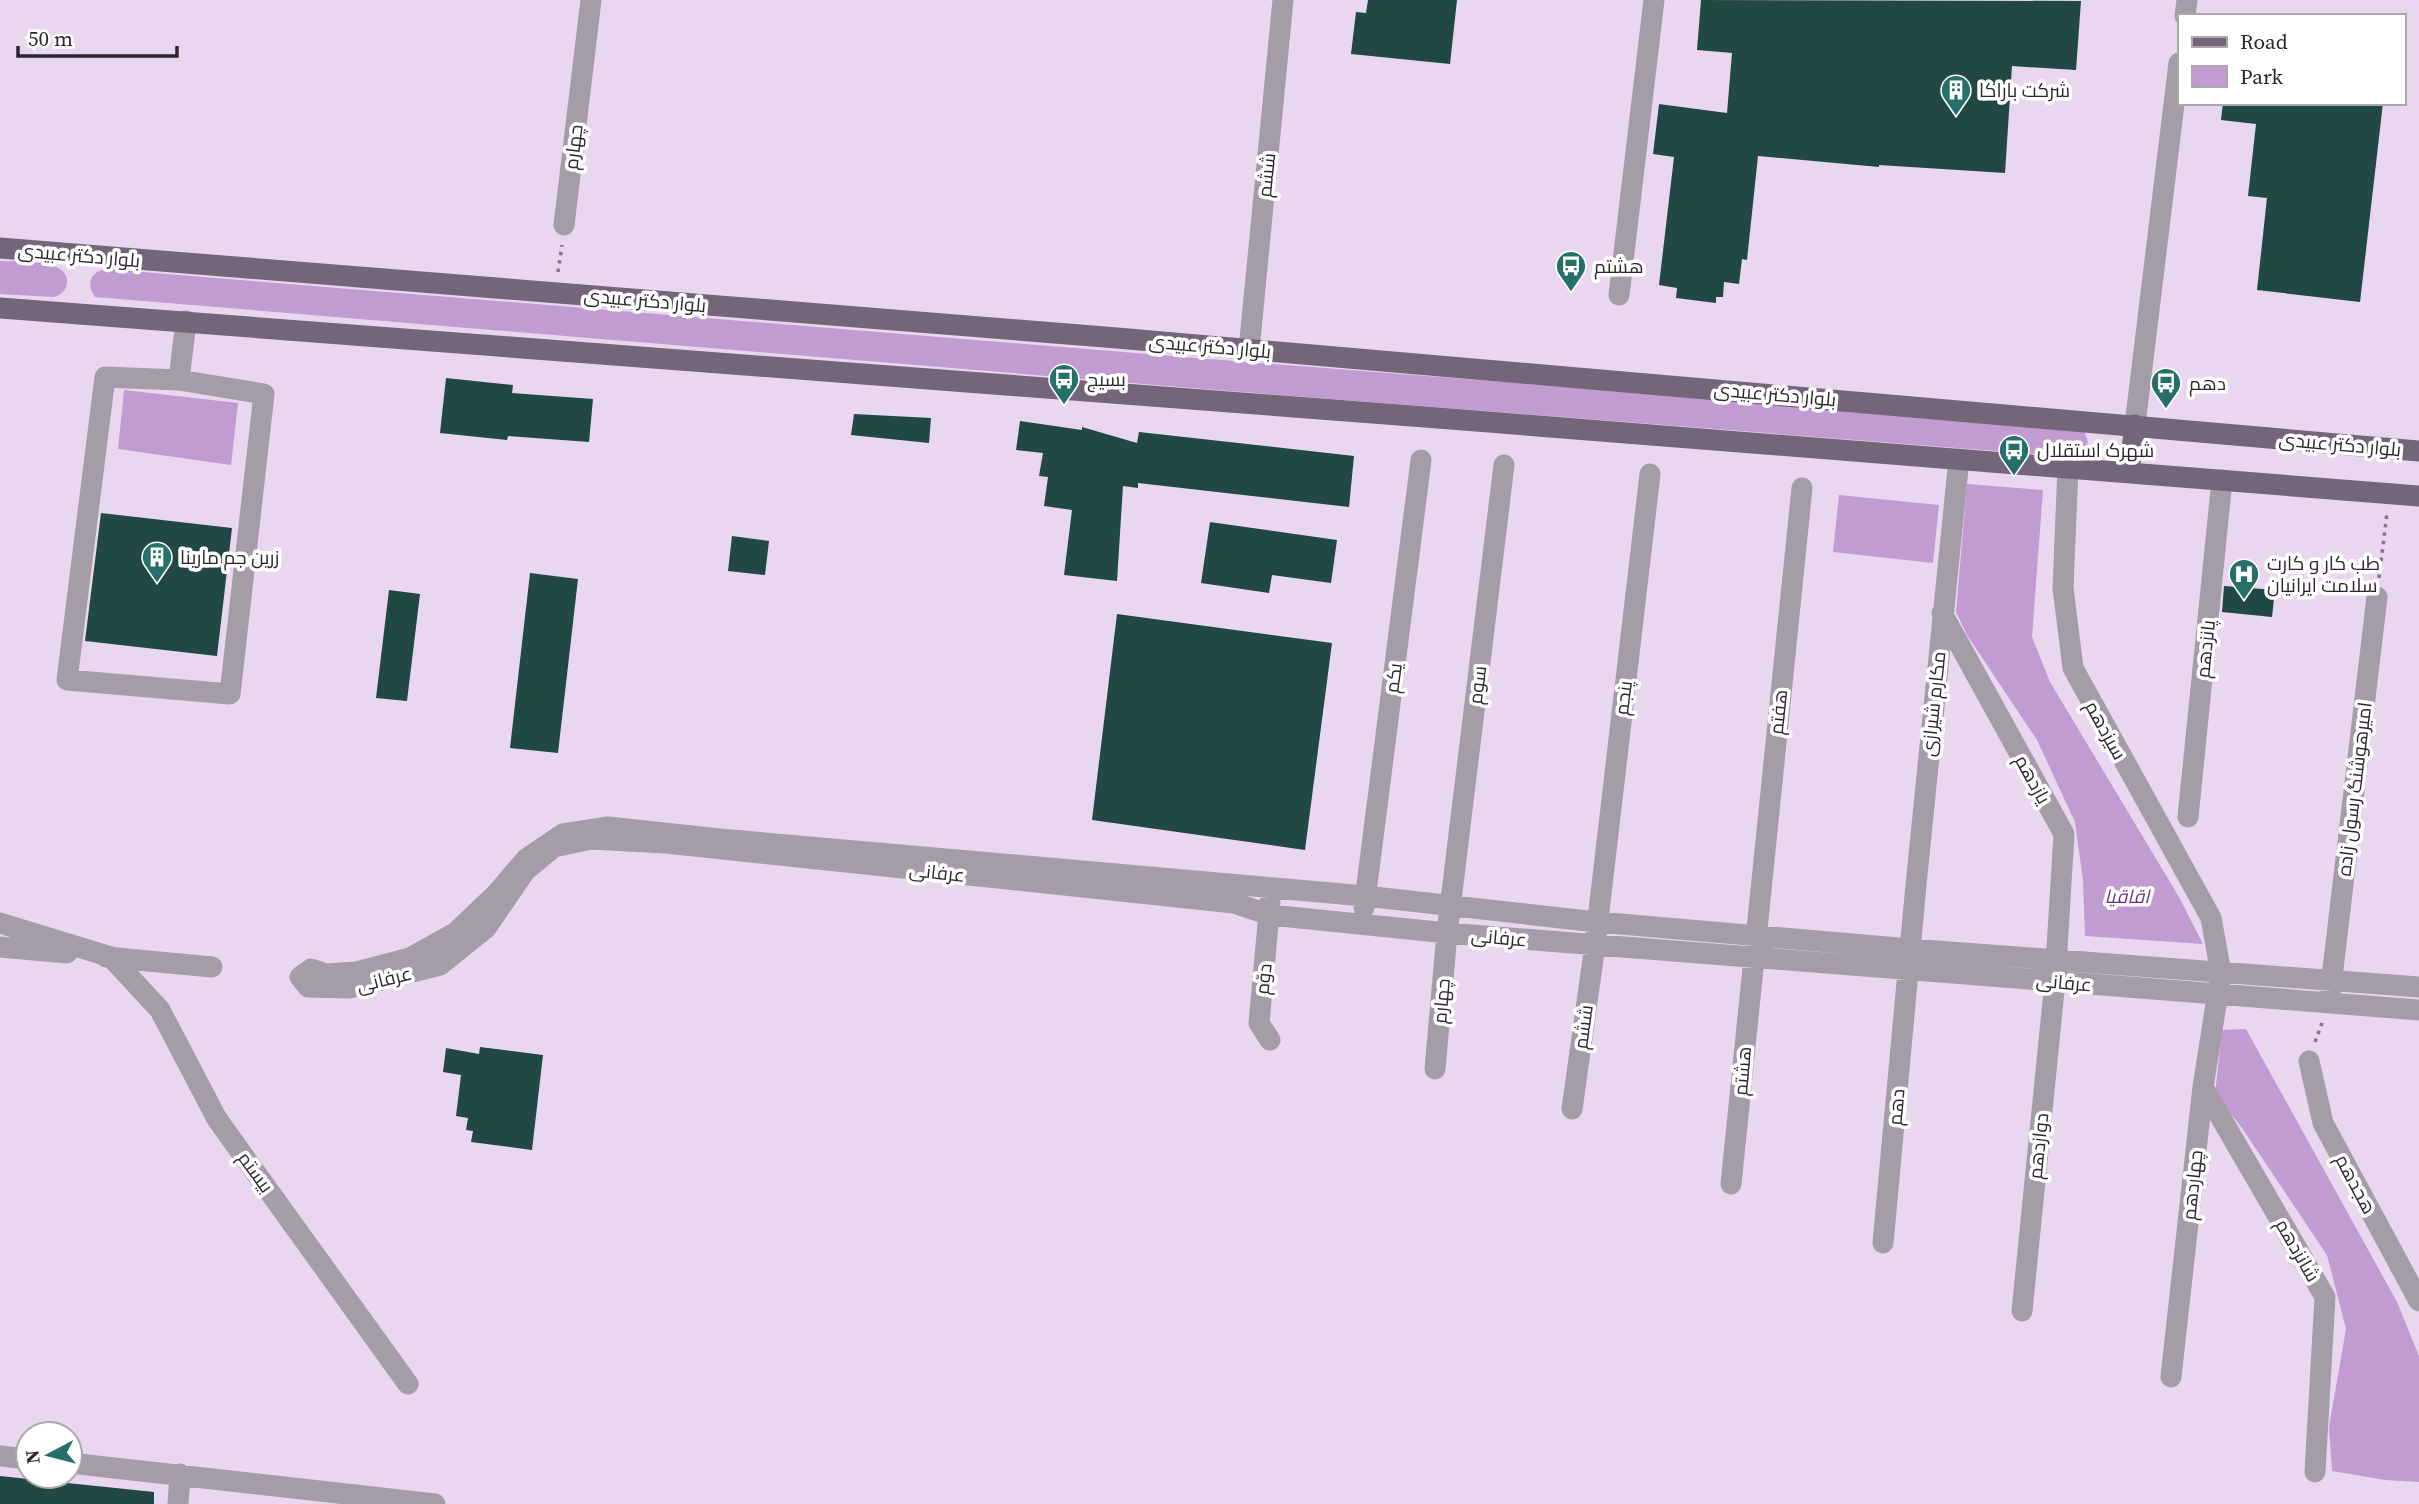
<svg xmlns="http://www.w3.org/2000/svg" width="2419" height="1504" viewBox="0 0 2419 1504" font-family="'Source Serif 4',Cairo,serif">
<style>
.green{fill:#c29bd2}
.building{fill:#214844}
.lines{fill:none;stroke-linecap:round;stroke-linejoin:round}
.path{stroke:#837888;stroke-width:3.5;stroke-dasharray:3.5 5;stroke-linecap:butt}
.minor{stroke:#a49ca7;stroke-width:21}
.major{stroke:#726678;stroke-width:21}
.labels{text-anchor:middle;stroke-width:7;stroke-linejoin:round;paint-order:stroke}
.poi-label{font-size:19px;fill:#2c252e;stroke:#fff;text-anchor:start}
.street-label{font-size:19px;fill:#2c252e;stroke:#fff}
.park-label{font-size:19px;font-style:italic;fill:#6d3183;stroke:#fff}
</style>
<rect width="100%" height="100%" fill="#e8d7ef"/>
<!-- green -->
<path class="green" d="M0 261C17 262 69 258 67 282 67 290 61 295 54 297L0 294Z
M105 269 1209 359 2078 427 2085 433 2088 442 2082 454 2073 457 1204 389 95 297C86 285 90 272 105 269Z
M124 390 238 403 231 465 118 449Z
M1967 484 2043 490 2032 637 2050 682 2179 897 2203 944 2085 936 2083 880 2075 822 2037 740 1967 635 1956 612Z
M1839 495 1939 505 1933 563 1833 552Z
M2246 1029 2397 1302 2419 1356V1482L2385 1480 2332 1471 2329 1427 2346 1329 2327 1255 2242 1128 2215 1094 2222 1030Z"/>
<!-- building -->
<path class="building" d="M1368 0H1457L1450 64 1351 54 1356 12 1366 13Z
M1701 0 2081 1 2076 70 2012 66 2005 173 1879 165V167L1758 156 1747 260 1742 259 1739 284 1724 282 1723 297H1716V303L1676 298 1677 288 1659 285 1674 157 1653 154 1659 104 1727 113 1732 53 1697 50Z
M2223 103H2383L2360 302 2257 290 2267 198 2248 196 2256 124 2221 120Z
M446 378 513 385 512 393 593 399 589 442 508 436 507 440 440 433Z
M854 414 931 418 929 443 851 435Z
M1020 421 1082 430V427L1137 443 1139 432 1354 456 1349 507 1138 483V488L1123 486 1117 581 1064 575 1072 510 1044 506 1048 477 1039 476 1043 453 1016 450Z
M101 513 232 528 217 656 85 641Z
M1210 522 1337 540 1331 583 1272 575 1269 593 1201 583Z
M732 536 769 541 765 575 728 571Z
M530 573 578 579 558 753 510 748Z
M2224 586 2275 590 2272 617 2222 612Z
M389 590 420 594 407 701 376 698Z
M1117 614 1332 643 1305 850 1092 820Z
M480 1047 543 1055 532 1150 471 1142 473 1131 466 1130 468 1118 456 1116 461 1075 443 1072 446 1048 479 1054Z
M0 1476 154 1492V1504H0Z"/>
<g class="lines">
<!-- path -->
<path class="path" d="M558 272 562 245
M2379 578 2387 513
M2315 1042 2322 1023"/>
<!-- minor -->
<path class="minor" d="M2185 16 2187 0
M564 225 591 0
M1619 295 1654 0
M1249 350 1283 0
M105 377 179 380 264 394 230 694 67 680Z
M179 380 186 321
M2135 425 2179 63
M2068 467 2063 588 2073 668 2211 918 2221 973 2203 1087 2171 1377
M1942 613 2064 834 2055 981 2022 1311
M2188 817 2222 480
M1270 902 1259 1023 1270 1040
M1364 908 1421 460
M0 923 111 957 160 1010 217 1119 408 1384
M0 947 67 953
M106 957 212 967
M2419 987 1910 949 1597 922 1365 896 720 839 608 827 563 834 526 859 497 893 455 933 410 958 357 972 326 974 311 969 300 977 308 987 349 988 440 965 486 928 525 871 554 847 591 839 666 843 1234 903 1270 915 1447 933 2419 1010
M2330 994 2377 597
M2309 1061 2323 1123 2419 1301
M1435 1069 1447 933 1504 465
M2203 1087 2325 1297 2315 1472
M1572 1109 1595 945 1650 474
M1731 1184 1802 488
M1883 1243 1916 885 1959 459
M0 1456 28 1459
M70 1463 435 1504
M178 1504 180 1474"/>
<!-- major -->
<path class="major" d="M0 248 1117 338 2419 451
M0 308 1425 417 2419 496
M2129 472 2135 425"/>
</g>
<!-- icons -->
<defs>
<g id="building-pin" transform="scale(1.575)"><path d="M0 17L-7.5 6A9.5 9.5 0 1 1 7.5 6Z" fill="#27706a" stroke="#fff"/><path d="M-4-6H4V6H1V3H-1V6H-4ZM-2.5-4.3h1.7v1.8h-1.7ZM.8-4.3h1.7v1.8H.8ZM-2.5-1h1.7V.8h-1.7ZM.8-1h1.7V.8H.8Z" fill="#fff"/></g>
<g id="bus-pin" transform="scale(1.575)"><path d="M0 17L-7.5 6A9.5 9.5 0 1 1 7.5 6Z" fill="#27706a" stroke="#fff"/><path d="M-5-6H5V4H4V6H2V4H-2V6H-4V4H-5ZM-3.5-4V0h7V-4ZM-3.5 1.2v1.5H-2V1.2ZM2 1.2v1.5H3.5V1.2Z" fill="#fff"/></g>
<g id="hospital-pin" transform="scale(1.575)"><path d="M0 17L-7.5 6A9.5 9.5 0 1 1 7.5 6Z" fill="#27706a" stroke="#fff"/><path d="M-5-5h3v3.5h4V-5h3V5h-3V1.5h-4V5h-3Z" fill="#fff"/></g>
</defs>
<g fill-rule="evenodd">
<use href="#building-pin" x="1956" y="90"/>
<use href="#bus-pin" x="1571" y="266"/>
<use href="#bus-pin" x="1064" y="379"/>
<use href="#bus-pin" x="2166" y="383"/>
<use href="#bus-pin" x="2014" y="450"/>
<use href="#building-pin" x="157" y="557"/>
<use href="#hospital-pin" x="2244" y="574"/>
</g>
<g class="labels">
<!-- poi labels -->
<g class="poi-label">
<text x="1979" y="97">شرکت باراکا</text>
<text x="1594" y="273">هشتم</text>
<text x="1087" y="386">بسیج</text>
<text x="2189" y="390">دهم</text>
<text x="2037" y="457">شهرک استقلال</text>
<text x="180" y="564">زرین جم مارینا</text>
<text x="2267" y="570">طب کار و کارت<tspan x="2267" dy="22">سلامت ایرانیان</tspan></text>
</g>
<!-- street labels -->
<g class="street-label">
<text transform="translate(573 147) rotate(-83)" y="7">چهارم</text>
<text transform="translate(1266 175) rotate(-84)" y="7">ششم</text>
<text transform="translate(79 255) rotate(5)" y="7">بلوار دکتر عبیدی</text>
<text transform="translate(645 300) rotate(5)" y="7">بلوار دکتر عبیدی</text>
<text transform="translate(1210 346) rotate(5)" y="7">بلوار دکتر عبیدی</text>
<text transform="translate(1775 394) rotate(5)" y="7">بلوار دکتر عبیدی</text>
<text transform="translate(2340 444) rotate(5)" y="7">بلوار دکتر عبیدی</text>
<text transform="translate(2205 649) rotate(-84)" y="7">پانزدهم</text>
<text transform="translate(1393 678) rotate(-83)" y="7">یکم</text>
<text transform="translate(1477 685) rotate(-83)" y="7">سوم</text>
<text transform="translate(1623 698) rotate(-83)" y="7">پنجم</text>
<text transform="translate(1933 704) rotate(-84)" y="7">مکارم شیرازی</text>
<text transform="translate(1778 712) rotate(-84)" y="7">هفتم</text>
<text transform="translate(2106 730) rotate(61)" y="7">سیزدهم</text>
<text transform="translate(2033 779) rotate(61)" y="7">یازدهم</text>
<text transform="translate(2354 789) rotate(-83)" y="7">امیرهوشنگ رسول زاده</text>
<text transform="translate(937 872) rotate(6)" y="7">عرفانی</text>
<text transform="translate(1499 937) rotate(5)" y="7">عرفانی</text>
<text transform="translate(384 979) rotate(-14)" y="7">عرفانی</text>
<text transform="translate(1263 979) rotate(-84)" y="7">دوّم</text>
<text transform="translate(2064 982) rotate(5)" y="7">عرفانی</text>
<text transform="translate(1441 1001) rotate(-85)" y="7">چهارم</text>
<text transform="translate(1583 1027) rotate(-82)" y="7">ششم</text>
<text transform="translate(1742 1071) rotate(-85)" y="7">هشتم</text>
<text transform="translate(1896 1107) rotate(-85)" y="7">دهم</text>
<text transform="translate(2038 1146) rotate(-84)" y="7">دوازدهم</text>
<text transform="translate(256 1172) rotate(54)" y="7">بیستم</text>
<text transform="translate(2356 1184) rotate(62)" y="7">هجدهم</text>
<text transform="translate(2192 1185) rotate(-84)" y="7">چهاردهم</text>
<text transform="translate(2298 1250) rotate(60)" y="7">شانزدهم</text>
</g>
<!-- park labels -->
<g class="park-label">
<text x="2127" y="903">اقاقیا</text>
</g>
</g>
<!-- legend -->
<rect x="2178" y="14" width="228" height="91" fill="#ffffff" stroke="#aba8ab" stroke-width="2"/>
<rect x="2192" y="37" width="35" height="10" fill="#726678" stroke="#aba8ab" stroke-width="2"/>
<text x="2240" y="49" font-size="21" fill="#2c252e">Road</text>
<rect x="2192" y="66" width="35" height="21" fill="#c29bd2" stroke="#aba8ab" stroke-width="2"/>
<text x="2240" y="84" font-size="21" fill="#2c252e">Park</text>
<!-- north arrow -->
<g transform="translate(49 1455) rotate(263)"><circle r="33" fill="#ffffff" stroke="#aba8ab" stroke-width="2"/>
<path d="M0-5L12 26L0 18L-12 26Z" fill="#27706a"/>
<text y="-10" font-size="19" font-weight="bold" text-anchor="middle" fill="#2c252e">N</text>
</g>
<!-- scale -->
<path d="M18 46v10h159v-10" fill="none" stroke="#2c252e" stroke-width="3.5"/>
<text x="28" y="46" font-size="21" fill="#2c252e" stroke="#ffffff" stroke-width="5" paint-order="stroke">50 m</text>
</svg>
